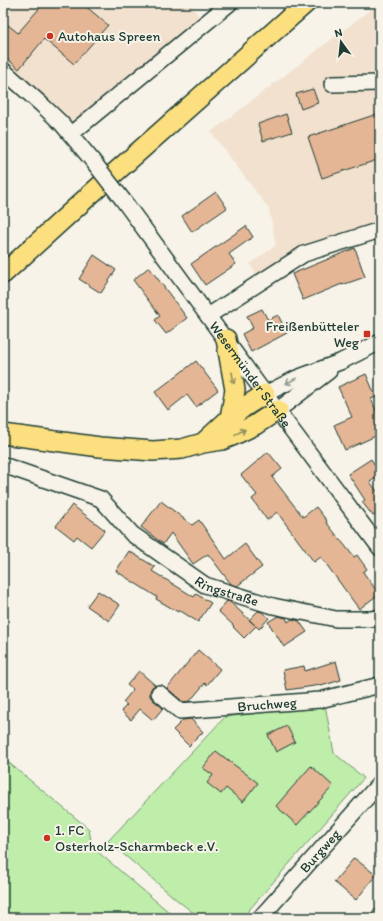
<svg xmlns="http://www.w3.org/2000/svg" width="383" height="921" viewBox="0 0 383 921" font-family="Itim,sans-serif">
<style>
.built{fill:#f2e1cf}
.green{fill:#bfedaa;stroke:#6f956f}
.building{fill:#e5b696;stroke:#1f3d34}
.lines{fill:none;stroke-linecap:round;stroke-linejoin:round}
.minor-casing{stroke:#1f3d34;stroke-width:18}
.major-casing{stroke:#1f3d34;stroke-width:22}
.minor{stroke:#f7f3e8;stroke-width:15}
.major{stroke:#fce080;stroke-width:19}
.minor-bridge-casing{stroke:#1f3d34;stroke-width:18;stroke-linecap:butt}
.minor-bridge{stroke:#f7f3e8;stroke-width:15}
.oneway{stroke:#8e8e5a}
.oneway2{stroke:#8b988e}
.poi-dot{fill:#c8321e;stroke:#f7f3e8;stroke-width:1.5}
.labels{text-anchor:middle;stroke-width:4;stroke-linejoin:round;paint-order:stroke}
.poi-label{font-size:14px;fill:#1f3d34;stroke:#f7f3e8;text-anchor:start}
.street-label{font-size:14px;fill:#1f3d34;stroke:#f7f3e8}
</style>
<rect width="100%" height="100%" fill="#f7f3e8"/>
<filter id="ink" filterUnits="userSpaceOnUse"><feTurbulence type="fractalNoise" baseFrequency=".025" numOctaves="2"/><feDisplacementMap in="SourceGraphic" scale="8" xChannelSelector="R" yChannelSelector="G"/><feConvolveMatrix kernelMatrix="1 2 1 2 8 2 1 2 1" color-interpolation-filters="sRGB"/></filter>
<g filter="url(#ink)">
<!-- built -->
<path class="built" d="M3 3H190L202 21 76 125 3 58Z
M379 3H380V231L324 249 264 287 250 264 276 245 269 209 211 132Z"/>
<!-- green -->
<path class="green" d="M325 705 334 753 364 778 242 918H200L177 900 108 841 225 717Z
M3 758 89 829 92 847 176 918H3Z"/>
<!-- building -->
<path class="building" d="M44 3H82L108 25 74 64 44 39 19 69 3 55V21L18 33Z
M313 89 318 103 301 109 296 94Z
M380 113V159L322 178 308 137Z
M286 114 292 132 263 141 258 124Z
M216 192 227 208 192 232 182 216Z
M246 226 253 237 229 254 236 264 205 285 191 264Z
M355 248 365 277 342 285V284L303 300 292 274Z
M94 255 116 270 101 293 79 279Z
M149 267 187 318 166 334 155 320 160 316 133 280Z
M262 309 268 320 278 315 287 333 251 352 242 334 253 328 247 316Z
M196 361 218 390 196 407 187 395 168 410 155 392Z
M366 374 376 397 371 399 380 419V434L345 450 334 425 352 417 338 387Z
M268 452 282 469 272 477 303 517 316 507 327 521 326 522 354 557 357 555 367 569 363 572 379 594 359 609 321 557 314 562 277 512 267 520 252 499 257 495 241 475Z
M371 459 380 473V475L370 482 380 495V511L373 516 362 502 365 500 348 474Z
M161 501 192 525 199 520 226 559 245 544 262 567 237 586 231 584 208 554 193 564 171 533 163 544 141 527Z
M72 505 105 530 91 547 77 536 74 540 56 526Z
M129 551 155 567 152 571 194 597 196 594 211 603 198 622 179 610 178 612 156 599 157 597 116 571Z
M98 591 120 605 109 621 87 606Z
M227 601 230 602 255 625 249 620 258 611 262 612 269 618 259 629 256 626 244 638 233 627 234 626 218 611Z
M278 616 286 618 288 622 292 619 299 621 307 632 284 647 268 622Z
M198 650 220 669 207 685 205 683 190 701 183 702 167 688Z
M336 661 341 680 321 686V685L287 690 283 670 304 666 305 671Z
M139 671 155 685 152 687 150 691V696L153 700 163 708 153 720 140 709 131 720 121 711 127 705 123 702 133 690 127 685Z
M191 719 203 732 189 746 173 730 183 720Z
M287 726 295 742 276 752 268 735Z
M216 751 258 783 243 802 226 788 221 794 207 783 213 775 203 768Z
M311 766 333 786 297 825 276 806Z
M354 858 376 875 356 900 334 882Z"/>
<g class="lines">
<!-- minor casing -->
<g class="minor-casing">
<g id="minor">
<path d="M3 70 42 105 61 123 92 160"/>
<path d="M332 84 380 83"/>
<path d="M71 134 230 3"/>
<path id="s1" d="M123 200 265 394 380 548"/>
<path d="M208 316 304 254 380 230"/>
<path d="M265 394 297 378 340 362 380 342"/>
<path d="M278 410 329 371"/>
<path id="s2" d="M3 465 101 499 132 534 205 585 273 606 336 619H372L380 617"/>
<path id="s3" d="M159 693 180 711 320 700 380 685"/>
<path id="s4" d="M260 918 380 783"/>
<path d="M379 918 380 916"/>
</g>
</g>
<!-- major casing -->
<g class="major-casing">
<path id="major" d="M3 274 92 193 306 3
M226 339 235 390 230 418
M3 434 100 447 153 451 182 449 203 443 222 440 232 436 255 425 278 410
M203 443 230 418 244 407 265 394"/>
</g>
<!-- minor -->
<use href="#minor" class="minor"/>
<!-- major -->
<use href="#major" class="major"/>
<!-- minor-bridge casing -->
<g class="minor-bridge-casing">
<path id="minor-bridge" d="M92 160 123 200"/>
</g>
<!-- minor-bridge -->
<use href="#minor-bridge" class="minor-bridge"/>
</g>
<!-- one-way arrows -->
<defs><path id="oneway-shaft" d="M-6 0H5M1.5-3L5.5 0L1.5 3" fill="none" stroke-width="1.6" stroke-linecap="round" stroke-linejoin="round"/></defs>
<g class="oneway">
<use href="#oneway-shaft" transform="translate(233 378) rotate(80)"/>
<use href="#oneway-shaft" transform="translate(240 432) rotate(-26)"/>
</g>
<use class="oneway2" href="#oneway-shaft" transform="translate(291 381) rotate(153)"/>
</g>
<!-- markers -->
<g class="poi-dot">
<circle cx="50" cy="36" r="4"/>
<rect x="363" y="330" width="8" height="8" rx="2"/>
<circle cx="47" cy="838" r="4"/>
</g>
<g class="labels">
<!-- poi labels -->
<g class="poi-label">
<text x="58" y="41">Autohaus Spreen</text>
<text x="359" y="331" text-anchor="end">Freißenbütteler<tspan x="359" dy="16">Weg</tspan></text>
<text x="55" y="835">1. FC<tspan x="55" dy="16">Osterholz-Scharmbeck e.V.</tspan></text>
</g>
<!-- street labels -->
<g class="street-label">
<text dy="5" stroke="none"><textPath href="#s1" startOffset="216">Wesermünder Straße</textPath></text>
<text dy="5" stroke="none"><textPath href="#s2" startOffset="262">Ringstraße</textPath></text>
<text dy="5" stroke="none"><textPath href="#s3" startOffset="115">Bruchweg</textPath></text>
<text dy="5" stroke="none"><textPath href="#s4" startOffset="90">Burgweg</textPath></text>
</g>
</g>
<!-- margin -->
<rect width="383" height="921" fill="none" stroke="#f7f3e8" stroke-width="16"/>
<rect x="8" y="8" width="367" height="905" fill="none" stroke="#1f3d34" stroke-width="1.5" filter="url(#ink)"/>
<!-- north arrow -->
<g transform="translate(341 42) rotate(345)" stroke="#f7f3e8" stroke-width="3" paint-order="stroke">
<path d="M0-3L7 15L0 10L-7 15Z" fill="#1f3d34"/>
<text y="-6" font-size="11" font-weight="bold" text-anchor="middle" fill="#1f3d34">N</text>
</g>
</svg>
